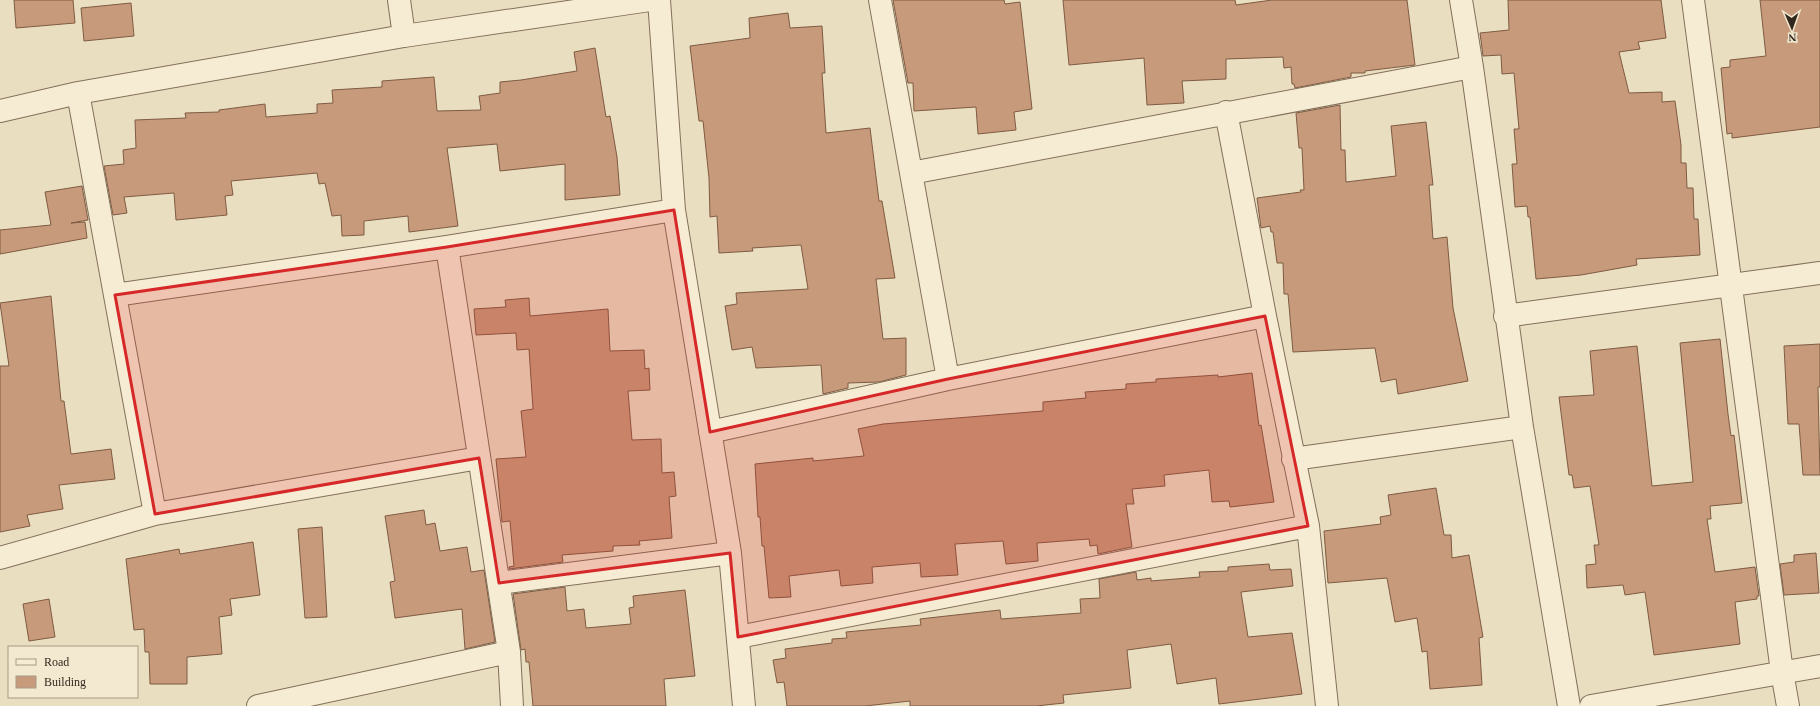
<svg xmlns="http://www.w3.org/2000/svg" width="1820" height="706" viewBox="0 0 1820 706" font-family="'Times New Roman',serif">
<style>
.building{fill:#c69a7a;stroke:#7f5b42}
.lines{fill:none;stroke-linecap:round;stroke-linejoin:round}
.minor-casing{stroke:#82705a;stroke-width:24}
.minor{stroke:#f6ecd3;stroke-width:22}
.marked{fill:#d62828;fill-opacity:0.2;stroke:#d62828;stroke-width:3;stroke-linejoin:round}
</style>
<rect width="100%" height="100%" fill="#eadec1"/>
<!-- building -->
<path class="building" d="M14 0H73L75 23 16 28Z
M893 0H1004L1005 4 1020 2 1032 109 1014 112 1016 130 978 134 976 107 914 111 913 83H908Z
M1063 0H1235L1236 5 1272 0H1407L1415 65 1365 71V73H1351V77L1295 88 1294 84H1292L1291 67 1284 68 1283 57 1226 59V79L1182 81 1184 103 1147 105 1144 58 1069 65Z
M1508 0H1661L1666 38 1638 42 1640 49 1619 52 1629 93 1662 92V102L1675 101 1681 145V163H1686L1687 188H1693L1694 219H1698L1700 255 1636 259 1637 265 1581 275 1536 279 1530 217H1528L1527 206 1515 207 1512 164H1517L1514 129H1519L1514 73 1502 74 1501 55 1483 56 1480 33 1509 30Z
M1760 0H1820V127L1732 138V133L1727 134 1721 68 1730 67V60L1766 56Z
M131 3 134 36 84 41 81 8Z
M788 13 790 28 822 26 825 73H822L826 133 870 128 879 201H882L895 278 876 279 883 339 906 338V375L879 382 848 383V388L823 394 821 365 756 368 752 347 732 350 725 306 737 304 736 293 808 289 801 245 752 248 753 251 719 253 717 216 710 217 709 178 703 121H699L690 46 750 38 749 18Z
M595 48 606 117 610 116 617 157 620 195 565 200V164L500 171 497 144 447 148 458 226 409 232 408 216 364 221V235L342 236 341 215 332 216 325 183 319 184 317 173 231 181 233 195 225 196 227 215 176 220 174 193 124 197 127 213 113 215 104 166 124 164 123 150 136 148 135 120 186 118 185 113 219 112V110L265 104 266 117 317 113V104L333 103 332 90 382 87V81L434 77 437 111 481 110 479 96 500 93V82L521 80 577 71 574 52Z
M1340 105 1341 150H1345L1346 182 1396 176 1391 126 1426 122 1433 185H1429L1433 239 1447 237 1453 308 1468 381 1398 394 1396 379 1381 382 1375 348 1293 352 1288 294H1284L1283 263H1277L1273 232H1271L1270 226 1261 228 1257 198 1301 192 1300 190H1304L1302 148H1299L1296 113Z
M82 186 88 220 71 223 85 222 87 238 0 254V230L51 225 45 192Z
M51 296 61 401H64L71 454 111 449 115 479 59 485 63 509 27 515 30 526 0 532V366H9L0 303Z
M529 298 530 316 608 309 610 351 644 350 645 369 649 368 650 390 628 391 632 440 661 439 662 473 674 472 676 496 669 497 672 538 639 541 640 545 613 546V551L562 555 563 562 509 569V567L514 566 510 521 502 522 496 459 526 457 521 411 533 409 529 349 517 350 516 333 476 335 474 309 506 307 505 300Z
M1720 339 1728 414 1731 436 1734 435 1742 503 1710 506 1711 519H1707L1715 572 1755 567 1759 596H1757V599L1735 602 1740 644 1654 655 1645 592 1625 595 1623 585 1587 588 1586 565 1596 564 1594 545H1599L1590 486 1574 488 1572 475H1569L1559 397 1594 395 1590 351 1637 346 1652 486 1693 482 1680 343Z
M1820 344V387H1818L1820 475H1803L1799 424H1788L1784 346Z
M1252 373 1259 426 1261 425 1274 502 1230 507 1229 501 1212 502 1209 470 1164 475 1165 486 1132 489 1134 504H1126L1132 547 1098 554 1097 545 1090 546 1089 539 1037 543 1038 561 1006 564 1003 541 955 544 958 575 921 577 920 563 872 567 873 583 841 586 839 570 789 576 791 597 769 598 764 546H762L760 517H758L755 464 813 458V461L864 456 858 429 883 424 1043 411V402L1086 398 1085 392 1126 389V384L1156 382V379L1218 375V377Z
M1436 488 1444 535H1451L1452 558 1469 555 1483 637 1479 638 1482 685 1430 689 1427 651 1422 652 1417 618 1395 622 1387 578 1328 583 1324 531 1381 524 1380 517 1391 515 1388 495Z
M424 510 426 525 435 523 440 551 467 547 471 572 484 570 495 642 465 649 462 609 395 618 390 582 395 581 385 516Z
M322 527 327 617 305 618 298 529Z
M253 542 260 595 230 599 232 615 219 617 222 654 187 657V684H150L149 652H145L144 629 134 630 126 559 179 549 180 554Z
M1816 553 1819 593 1784 595 1780 564 1794 562V555Z
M1269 564 1270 570 1291 569 1293 586 1241 592 1248 637 1292 633 1302 694 1219 704 1216 678 1177 684 1171 644 1127 650 1131 688 1063 695 1064 703 1036 706H910V701L865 706H787L784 682 777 683 773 660 786 658 785 649 832 643V639L847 638 846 632 921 625 920 619 1000 610 1001 619 1081 613 1080 599 1100 598 1099 579 1136 572 1137 580 1151 578V581L1200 577 1199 572 1228 571V567Z
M565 587 567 611 584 609 586 628 631 624 629 608 634 607 633 596 685 590 695 676 664 679 666 706H533L529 662H526L525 649 521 650 513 594Z
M49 599 55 637 29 641 23 604Z"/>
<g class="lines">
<!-- minor casing -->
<g class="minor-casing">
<path id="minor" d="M399 0 404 36
M659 0 674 210 730 553 744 706
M880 0 948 379
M1461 0 1472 67 1522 427 1569 706
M1693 0 1782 672 1788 706
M78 93 155 514
M0 111 78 93 404 36 650 0
M1226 112 1265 316 1308 526 1327 706
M911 173 1472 67
M447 247 509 652 512 706
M115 295 447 247 674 210
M1505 316 1820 273
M710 432 948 379 1265 316
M1293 459 1522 427
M0 558 155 514 479 458
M499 583 730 553
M738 637 1308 526
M258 706 509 652
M1591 706 1820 666"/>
</g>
<!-- minor -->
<use href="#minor" class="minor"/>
</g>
<!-- marked area -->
<path class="marked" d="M674 210 710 432 948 379 1265 316 1308 526 738 637 730 553 499 583 479 458 155 514 115 295 447 247Z"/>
<!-- legend -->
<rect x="8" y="646" width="130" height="52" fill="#f2e9d0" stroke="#a69c88"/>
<rect x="16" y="659" width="20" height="6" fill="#f6ecd3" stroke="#a69c88"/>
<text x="44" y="666" font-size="12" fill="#33281d">Road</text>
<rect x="16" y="676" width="20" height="12" fill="#c69a7a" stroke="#a69c88"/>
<text x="44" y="686" font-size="12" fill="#33281d">Building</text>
<!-- north arrow -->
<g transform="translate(1792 28) rotate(178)" stroke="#f2e9d0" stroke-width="3" paint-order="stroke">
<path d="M0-3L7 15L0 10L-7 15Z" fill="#33281d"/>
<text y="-6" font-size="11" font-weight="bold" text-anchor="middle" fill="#33281d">N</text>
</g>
</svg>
